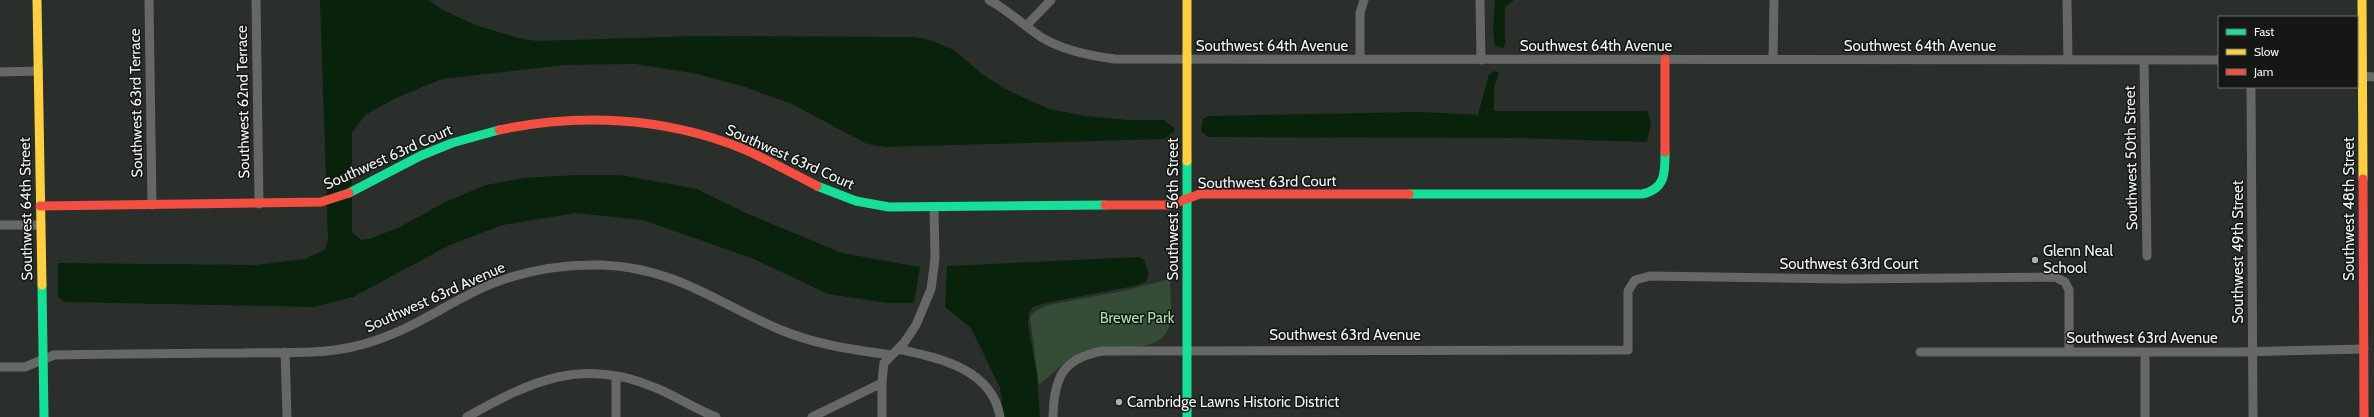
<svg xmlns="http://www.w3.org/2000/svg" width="2374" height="417" viewBox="0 0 2374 417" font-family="Cabin,sans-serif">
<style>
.green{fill:#354c37}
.water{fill:#08220c}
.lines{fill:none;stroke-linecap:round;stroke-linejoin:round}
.street{stroke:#666866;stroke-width:9}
.fast{stroke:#16e098;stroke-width:9}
.slow{stroke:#ffcf43;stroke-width:9}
.jam{stroke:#f24e42;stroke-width:9}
.poi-dot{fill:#acb0ac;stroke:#141714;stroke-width:1.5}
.labels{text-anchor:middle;stroke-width:3;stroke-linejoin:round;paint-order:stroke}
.street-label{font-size:15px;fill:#f1f5f1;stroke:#141714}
.poi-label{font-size:15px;fill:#f1f5f1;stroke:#141714;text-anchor:start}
.park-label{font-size:15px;fill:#abdfae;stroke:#141714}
</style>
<rect width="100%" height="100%" fill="#2b2f2b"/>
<!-- green -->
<path class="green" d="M1170 279C1170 291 1172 306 1171 318 1166 360 1113 343 1085 351 1068 356 1053 374 1039 385L1030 317 1034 312 1048 305 1123 291Z"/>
<!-- water -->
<path class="water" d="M320 0H428L443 10 475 25 518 38 537 41 695 36 915 37 930 40 954 50 982 74 1009 91 1049 109 1085 116 1128 120H1164L1174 128V131L1165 139 886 147 867 144 792 104 742 86 693 73 635 64 564 65 442 79 396 98 365 115 352 133V232L361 240 369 239 400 227 445 202 486 185 524 178 577 175H621L697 189 746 213 842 253 920 267 914 303H887L828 294 754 259 643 220 575 213 503 225 450 245 353 297 314 307 65 302 58 297V263L255 265 305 259 324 250 328 240Z
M1495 0H1514L1505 7V44L1503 48 1495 46 1493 31Z
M1495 71 1499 73 1494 88V111H1647L1651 123 1647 142 1516 138 1208 137 1201 131 1203 119 1209 116 1422 112 1478 115 1489 74Z
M1139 257 1144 260 1149 274 1145 282 1134 286 1045 303 1033 307 1029 312 1028 325 1037 376 1040 417H1004L1000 388 971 328 945 307 947 266Z"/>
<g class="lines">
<!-- street -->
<path class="street" d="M149 0 152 205
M256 0 259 204
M989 0C1008 10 1023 25 1041 37 1062 50 1091 56 1115 59L2219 60
M1480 0 1481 60
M2067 0 2068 59
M1027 25 1051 0
M1360 59V13L1364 0
M1773 59 1774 0
M2144 60 2147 256
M0 72 38 71
M2362 76 2374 77
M2251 87 2253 417
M0 225H41
M898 349C938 358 992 368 1000 417
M285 352 287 417
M1920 352H2238L2364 349
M2145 353V417
M0 367H25L54 355C117 354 180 353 242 353 278 352 316 355 352 347 403 336 437 309 482 288 520 271 561 264 602 265 677 268 716 303 781 330 817 345 854 350 892 355
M616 376V417
M467 417C531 381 583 356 656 388 676 396 695 409 716 417
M812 417 882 383
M882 417V381L884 363 904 343 916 325 931 289 935 259 934 207
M1053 417C1054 378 1062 358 1103 351L1628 350V291L1635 280 1650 276 1844 279 2055 277 2065 282 2069 290V352"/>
<!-- fast -->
<path class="fast" d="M1187 161V417
M817 186 856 201 889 207 1105 205
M349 193 420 156 452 143 499 130
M1409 194H1642C1666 189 1665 172 1665 152
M42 285 44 417"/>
<!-- slow -->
<path class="slow" d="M37 0 42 285
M1187 0V161
M2362 0 2363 179"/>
<!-- jam -->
<path class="jam" d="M1665 59V152
M499 130C579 113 664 117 741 148 767 159 792 173 817 186
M2363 179 2364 417
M1105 205H1170L1200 194H1409
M40 206 321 202 349 193"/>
</g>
<!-- markers -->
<g class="poi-dot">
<circle cx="2035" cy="260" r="4"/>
<circle cx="1119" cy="402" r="4"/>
</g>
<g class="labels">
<!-- street labels -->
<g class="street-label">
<text x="1272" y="51">Southwest 64th Avenue</text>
<text x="1596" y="51">Southwest 64th Avenue</text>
<text x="1920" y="51">Southwest 64th Avenue</text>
<text transform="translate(243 102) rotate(-91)" y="5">Southwest 62nd Terrace</text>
<text transform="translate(136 103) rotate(-91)" y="5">Southwest 63rd Terrace</text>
<text transform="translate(388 157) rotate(-24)" y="5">Southwest 63rd Court</text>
<text transform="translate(790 157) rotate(24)" y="5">Southwest 63rd Court</text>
<text transform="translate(2131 158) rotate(-91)" y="5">Southwest 50th Street</text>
<text transform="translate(1267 182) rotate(-1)" y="5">Southwest 63rd Court</text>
<text transform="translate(26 209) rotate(-91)" y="5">Southwest 64th Street</text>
<text transform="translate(1173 209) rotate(-90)" y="5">Southwest 56th Street</text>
<text transform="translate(2349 209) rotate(-90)" y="5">Southwest 48th Street</text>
<text transform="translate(2238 252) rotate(-90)" y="5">Southwest 49th Street</text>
<text x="1849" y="269">Southwest 63rd Court</text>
<text transform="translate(435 297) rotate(-24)" y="5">Southwest 63rd Avenue</text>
<text x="1345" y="340">Southwest 63rd Avenue</text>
<text x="2142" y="343">Southwest 63rd Avenue</text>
</g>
<!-- poi labels -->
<g class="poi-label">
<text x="2043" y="256">Glenn Neal<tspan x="2043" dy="17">School</tspan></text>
<text x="1127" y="407">Cambridge Lawns Historic District</text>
</g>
<!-- park labels -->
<g class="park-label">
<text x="1137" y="323">Brewer Park</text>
</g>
</g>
<!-- legend -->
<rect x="2218" y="16" width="140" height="72" fill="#141714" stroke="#6c706c"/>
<rect x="2226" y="29" width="20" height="6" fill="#16e098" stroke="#6c706c"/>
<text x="2254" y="36" font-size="12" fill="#f1f5f1">Fast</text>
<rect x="2226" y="49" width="20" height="6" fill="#ffcf43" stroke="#6c706c"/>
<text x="2254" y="56" font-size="12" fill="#f1f5f1">Slow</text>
<rect x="2226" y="69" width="20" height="6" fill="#f24e42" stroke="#6c706c"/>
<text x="2254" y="76" font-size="12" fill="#f1f5f1">Jam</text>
</svg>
